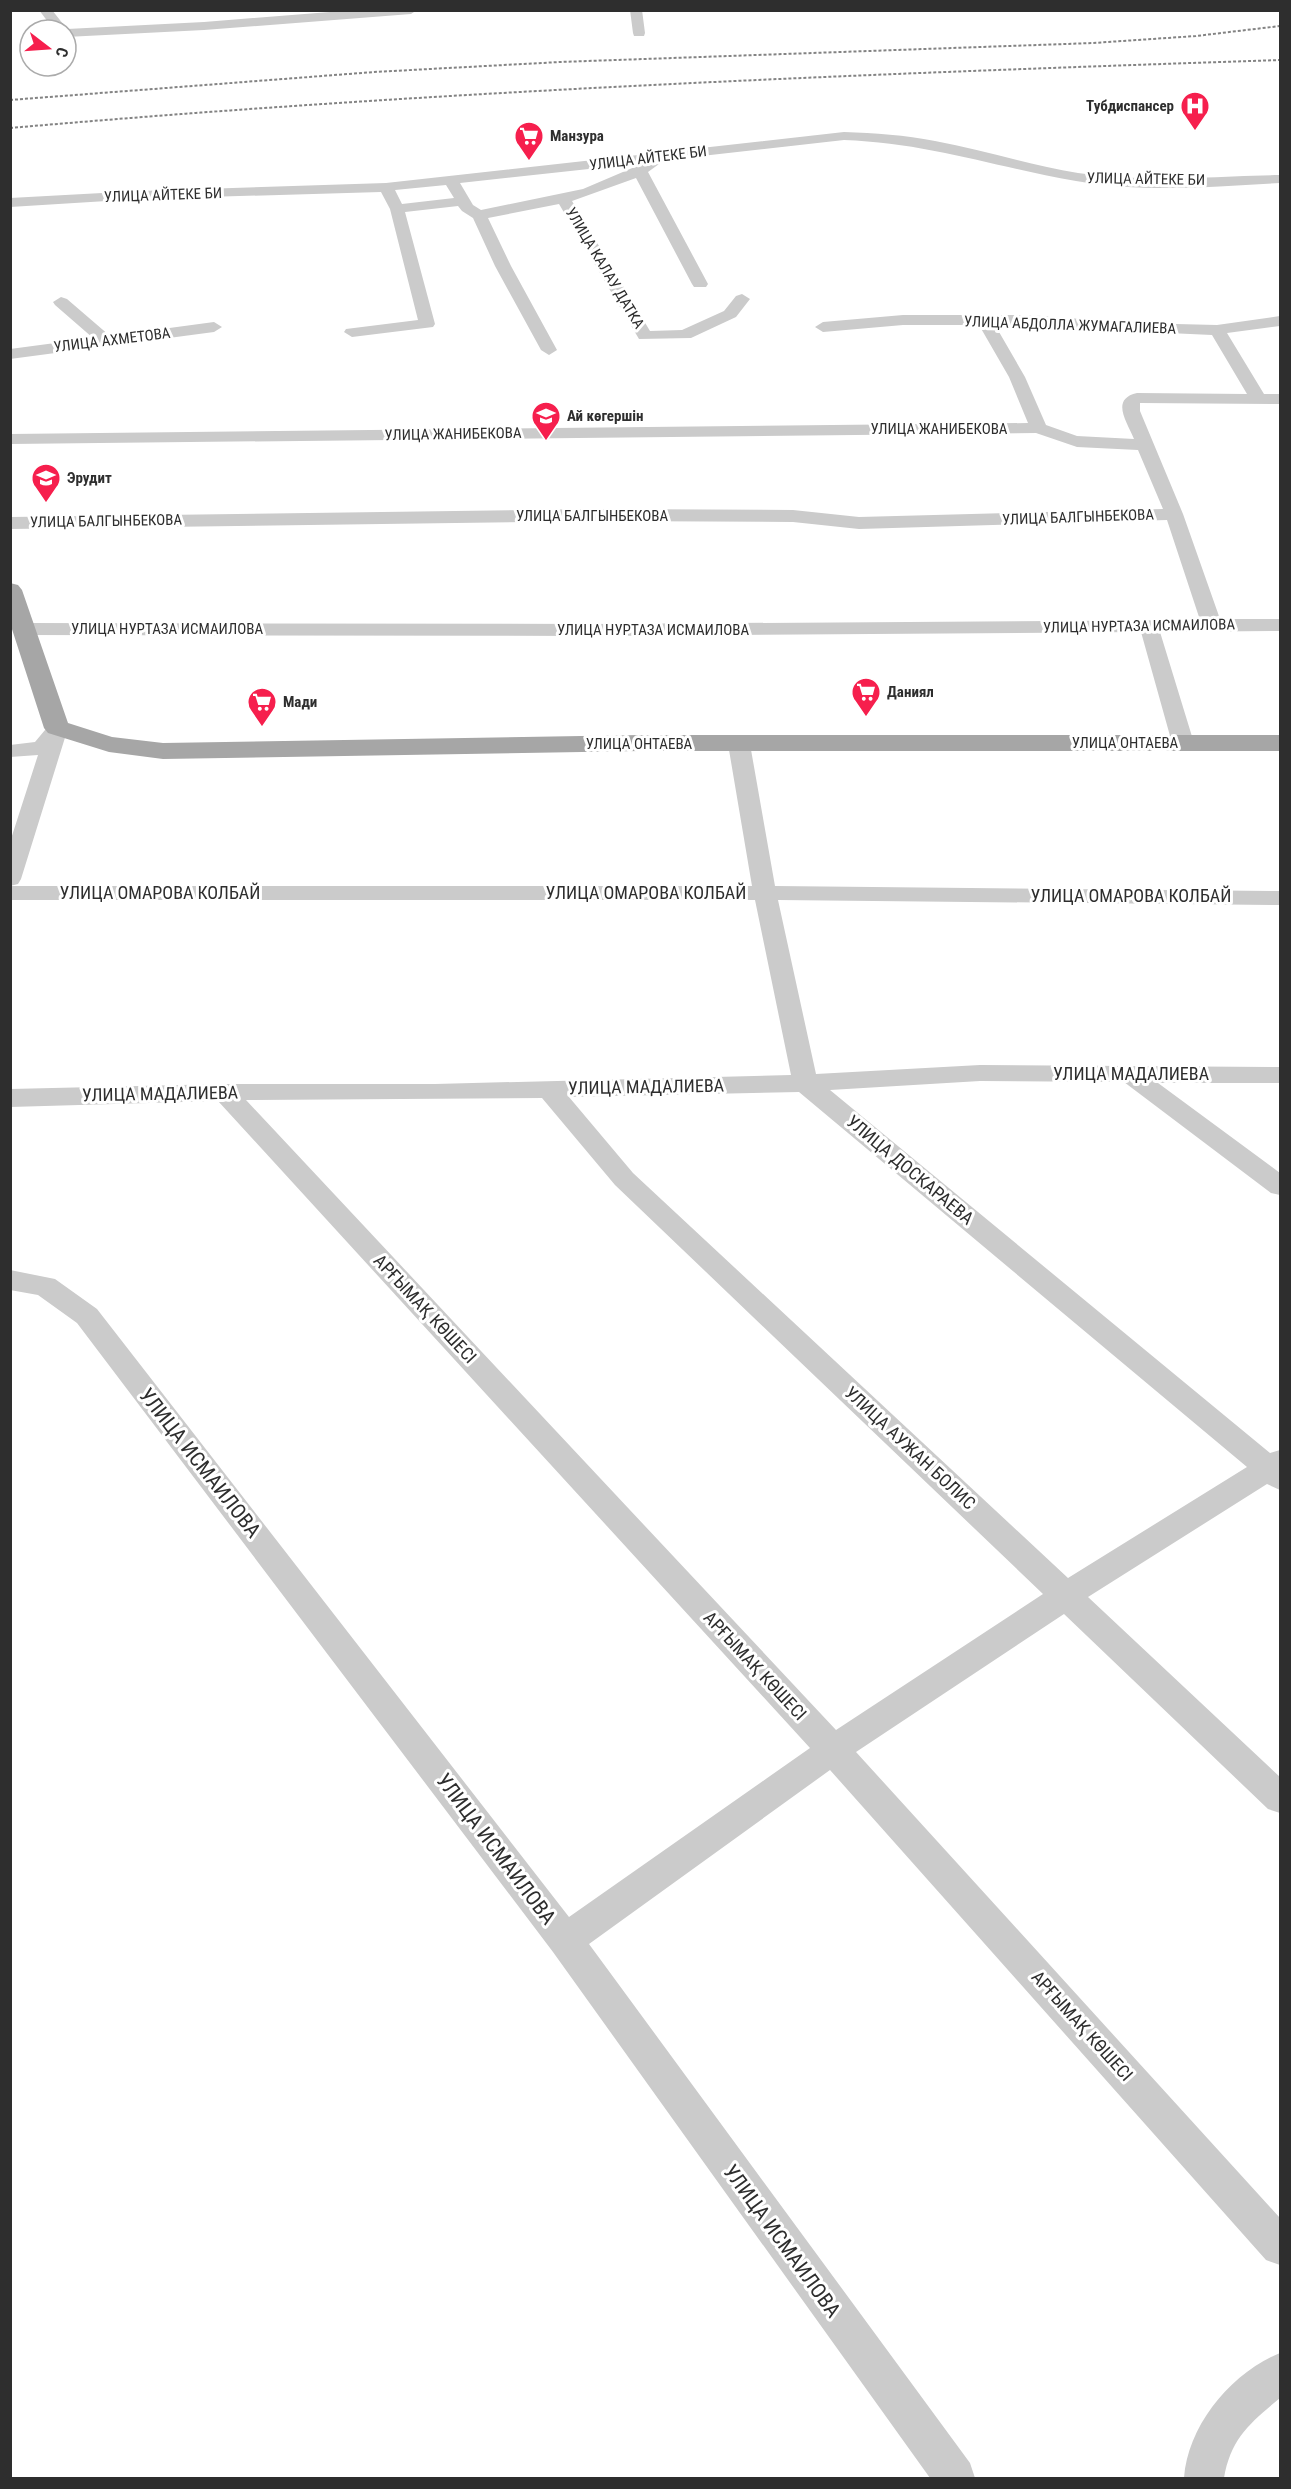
<svg xmlns="http://www.w3.org/2000/svg" width="1291" height="2489" viewBox="0 0 1291 2489" font-family="'Roboto Condensed',sans-serif">
<style>
.lines{fill:none;stroke-linecap:round;stroke-linejoin:round}
.minor{fill:#cbcbcb;fill-rule:evenodd}
.major{fill:#a6a6a6;fill-rule:evenodd}
.rail{stroke:#838383;stroke-width:2;stroke-dasharray:3 2;stroke-linecap:butt}
.labels{text-anchor:middle;stroke-width:6;stroke-linejoin:round;paint-order:stroke}
.far-poi-label{font-size:15px;font-weight:bold;fill:#2e2e2e;stroke:#fff;text-anchor:start}
.far-street-label{font-size:15px;fill:#2e2e2e;stroke:#fff}
.street-label{font-size:18px;fill:#2e2e2e;stroke:#fff}
.near-street-label{font-size:21px;fill:#2e2e2e;stroke:#fff}
</style>
<rect width="100%" height="100%" fill="#fff"/>
<g class="lines">
<!-- minor -->
<path class="minor" d="M39 10H52L67 29 204 22 355 10H417L411 14 204 30 66 37V30H54Z
M630 10H642L645 33 644 36H634L633 33Z
M844 132C875 133 905 135 935 141 983 150 1030 165 1078 173 1145 183 1213 176 1280 175V183C1213 187 1143 193 1076 181 995 167 928 143 844 140L657 161 659 164 648 172 708 284 706 287H694L692 284 636 178 572 201 650 331 682 330 724 311 736 296 742 294 750 299 736 317 691 338 639 339 559 204 488 218 511 266 557 350 549 355 541 350 495 266 473 218 462 211 458 206 405 212 435 324 433 327 352 337 344 332 346 329 418 320 390 209 381 192 139 199 10 207V198L139 191 386 183ZM644 163 583 189 481 210 473 205 460 183ZM446 185 454 198 402 204 395 190Z
M61 297 67 299 110 336 214 322 222 327 214 332 10 359V349L93 338 55 305 53 302Z
M903 315H1028L1135 323 1217 325 1280 316V326L1227 333 1264 394H1280V404L1140 403V411L1183 514 1220 619H1280V631L1160 632 1194 743 1190 747 1183 749 1176 747 1172 743 1141 632 591 636 25 635 18 633 15 629 18 625 25 623 591 624 1200 620 1167 520 859 529 793 522 594 521 10 529V517L594 509 793 510 859 517 1163 509 1138 450 1077 447 1036 433 10 444V434L1028 423 1009 377 979 325H903L823 332 815 327 823 322ZM995 325 1212 335 1247 394 1137 393C1110 399 1127 422 1134 439L1077 436 1046 425 1025 377Z
M57 722 64 724 68 728 21 879 18 884 10 886V842L38 755 10 757V745L35 742 50 724Z
M739 738 746 740 750 744 775 886 1280 891V905L778 900 816 1074 980 1065 1280 1067V1083H1158L1280 1173V1195L1271 1193 1124 1082 980 1081 830 1090 1270 1453 1280 1450V1490L1267 1484 1088 1597 1280 1777V1813L1268 1809 1064 1614 856 1752 1280 2218V2265L1266 2260 830 1770 589 1944 970 2463 975 2478H930L553 1952 77 1323 38 1295 10 1290V1270L55 1279 97 1309 569 1917 810 1748 218 1101 10 1107V1089L224 1084H435L791 1075 755 900H10V886H752L728 744 732 740ZM799 1092 1247 1467 1068 1578 633 1173 569 1097ZM542 1098 615 1185 1043 1594 836 1730 246 1100Z
M1280 2353V2398C1250 2423 1231 2438 1224 2478H1184C1188 2425 1231 2373 1280 2353Z"/>
<!-- major -->
<path class="major" d="M10 583 18 585 22 590 68 723 112 737 163 743 641 735H1280V751H641L163 759 109 752 48 733 44 728 10 623Z"/>
<!-- rail -->
<path class="rail" d="M10 100 374 72 560 62 1093 43 1196 36 1280 26
M10 128C432 91 857 74 1280 60"/>
</g>
<!-- icons -->
<defs>
<g id="hospital-pin" transform="scale(1.5)"><path d="M0 17L-7.5 6A9.5 9.5 0 1 1 7.5 6Z" fill="#f61f4d" stroke="#fff"/><path d="M-5-5h3v3.5h4V-5h3V5h-3V1.5h-4V5h-3Z" fill="#fff"/></g>
<g id="supermarket-pin" transform="scale(1.5)"><path d="M0 17L-7.5 6A9.5 9.5 0 1 1 7.5 6Z" fill="#f61f4d" stroke="#fff"/><path d="M-6-5.5h2.5l.6 2H6L4.5 2H-2.5L-4.4-4H-6ZM-1.5 3.2a1.3 1.3 0 1 0 .1 0ZM3 3.2a1.3 1.3 0 1 0 .1 0Z" fill="#fff"/></g>
<g id="school-pin" transform="scale(1.5)"><path d="M0 17L-7.5 6A9.5 9.5 0 1 1 7.5 6Z" fill="#f61f4d" stroke="#fff"/><path d="M0-5L7-2L0 1L-7-2ZM-4 1L0 2.5L4 1V4Q0 6-4 4Z" fill="#fff"/></g>
</defs>
<g fill-rule="evenodd">
<use href="#hospital-pin" x="1195" y="106"/>
<use href="#supermarket-pin" x="529" y="136"/>
<use href="#school-pin" x="546" y="416"/>
<use href="#school-pin" x="46" y="478"/>
<use href="#supermarket-pin" x="866" y="692"/>
<use href="#supermarket-pin" x="262" y="702"/>
</g>
<g class="labels">
<!-- far-poi labels -->
<g class="far-poi-label">
<text x="1174" y="111" text-anchor="end">Тубдиспансер</text>
<text x="550" y="141">Манзура</text>
<text x="567" y="421">Ай көгершін</text>
<text x="67" y="483">Эрудит</text>
<text x="887" y="697">Даниял</text>
<text x="283" y="707">Мади</text>
</g>
<!-- far-street labels -->
<g class="far-street-label">
<text transform="translate(648 158) rotate(-7)" y="5">УЛИЦА АЙТЕКЕ БИ</text>
<text transform="translate(1146 179) rotate(1)" y="5">УЛИЦА АЙТЕКЕ БИ</text>
<text transform="translate(163 195) rotate(-2)" y="5">УЛИЦА АЙТЕКЕ БИ</text>
<text transform="translate(605 268) rotate(59)" y="5">УЛИЦА КАЛАУ ДАТКА</text>
<text transform="translate(1070 325) rotate(2)" y="5">УЛИЦА АБДОЛЛА ЖУМАГАЛИЕВА</text>
<text transform="translate(112 340) rotate(-7)" y="5">УЛИЦА АХМЕТОВА</text>
<text x="939" y="434">УЛИЦА ЖАНИБЕКОВА</text>
<text transform="translate(453 434) rotate(-1)" y="5">УЛИЦА ЖАНИБЕКОВА</text>
<text x="592" y="521">УЛИЦА БАЛГЫНБЕКОВА</text>
<text transform="translate(1078 517) rotate(-2)" y="5">УЛИЦА БАЛГЫНБЕКОВА</text>
<text transform="translate(106 521) rotate(-1)" y="5">УЛИЦА БАЛГЫНБЕКОВА</text>
<text transform="translate(1139 626) rotate(-1)" y="5">УЛИЦА НУРТАЗА ИСМАИЛОВА</text>
<text x="167" y="634">УЛИЦА НУРТАЗА ИСМАИЛОВА</text>
<text x="653" y="635">УЛИЦА НУРТАЗА ИСМАИЛОВА</text>
<text x="1125" y="748">УЛИЦА ОНТАЕВА</text>
<text x="639" y="749">УЛИЦА ОНТАЕВА</text>
</g>
<!-- street labels -->
<g class="street-label">
<text x="160" y="899">УЛИЦА ОМАРОВА КОЛБАЙ</text>
<text x="646" y="899">УЛИЦА ОМАРОВА КОЛБАЙ</text>
<text x="1131" y="902">УЛИЦА ОМАРОВА КОЛБАЙ</text>
<text x="1131" y="1080">УЛИЦА МАДАЛИЕВА</text>
<text transform="translate(646 1087) rotate(-1)" y="6">УЛИЦА МАДАЛИЕВА</text>
<text transform="translate(160 1094) rotate(-1)" y="6">УЛИЦА МАДАЛИЕВА</text>
<text transform="translate(910 1170) rotate(40)" y="6">УЛИЦА ДОСКАРАЕВА</text>
<text transform="translate(425 1309) rotate(47)" y="6">АРҒЫМАҚ КӨШЕСІ</text>
<text transform="translate(910 1448) rotate(43)" y="6">УЛИЦА АУЖАН БОЛИС</text>
<text transform="translate(755 1666) rotate(47)" y="6">АРҒЫМАҚ КӨШЕСІ</text>
<text transform="translate(1082 2026) rotate(48)" y="6">АРҒЫМАҚ КӨШЕСІ</text>
</g>
<!-- near-street labels -->
<g class="near-street-label">
<text transform="translate(200 1463) rotate(52)" y="7">УЛИЦА ИСМАИЛОВА</text>
<text transform="translate(496 1849) rotate(53)" y="7">УЛИЦА ИСМАИЛОВА</text>
<text transform="translate(782 2241) rotate(54)" y="7">УЛИЦА ИСМАИЛОВА</text>
</g>
</g>
<!-- border -->
<rect width="1291" height="2489" fill="none" stroke="#2e2e2e" stroke-width="24"/>
<!-- north arrow -->
<g transform="translate(48 48) rotate(107)"><circle r="28" fill="#ffffff" stroke="#ababab" stroke-width="1.5"/>
<path d="M0-4.5L10 22L0 15L-10 22Z" fill="#f61f4d"/>
<text y="-9" font-size="16" font-weight="bold" text-anchor="middle" fill="#2e2e2e">С</text>
</g>
</svg>
